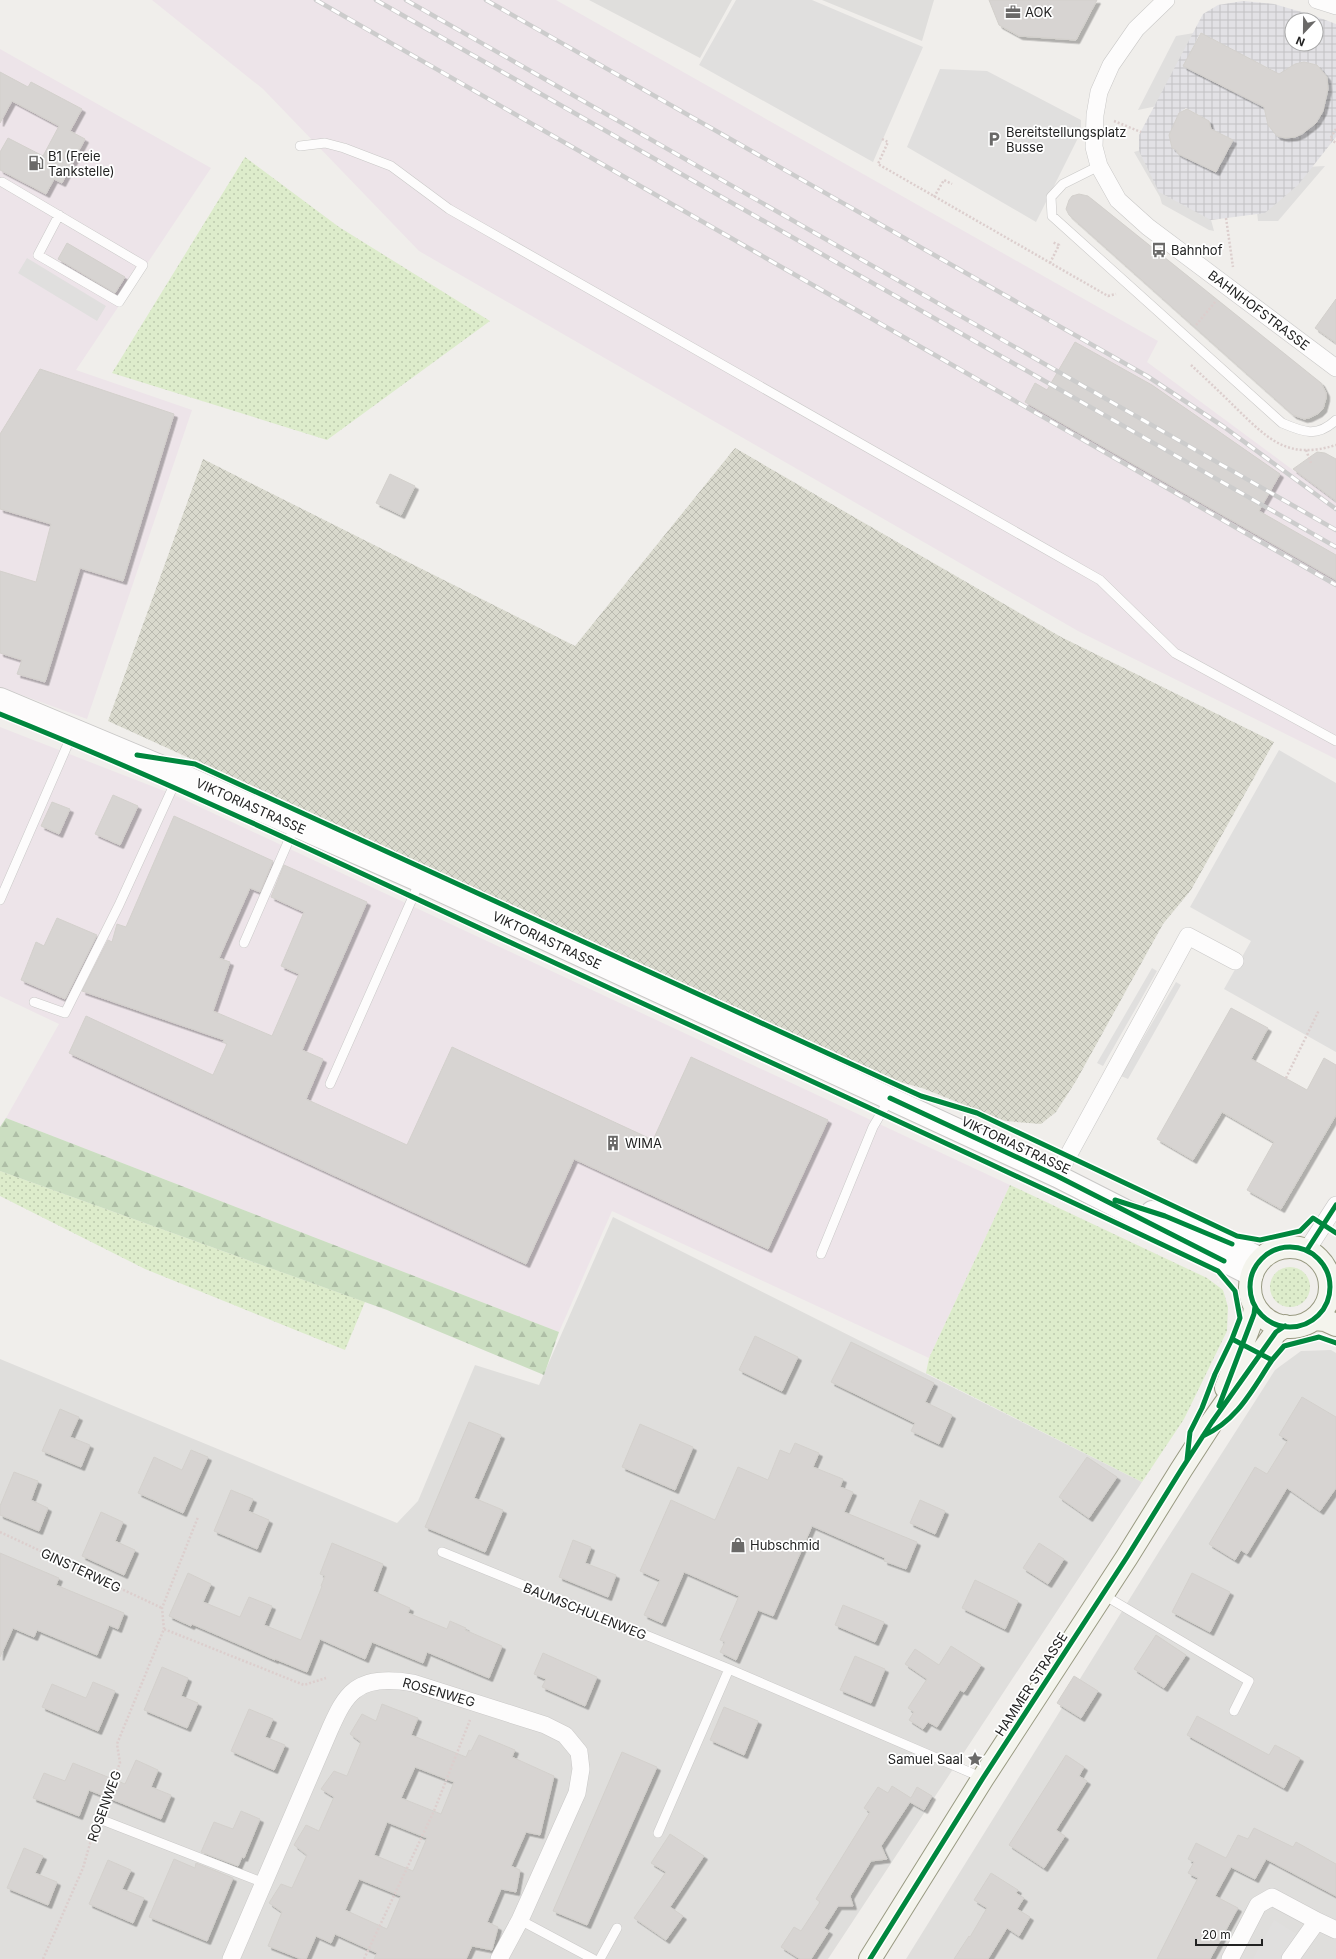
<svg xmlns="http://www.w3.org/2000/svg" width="1336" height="1959" viewBox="0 0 1336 1959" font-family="Inter,sans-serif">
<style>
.residential{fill:#dfdedc}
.industrial{fill:#ede4e9}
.construction{fill:url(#construction-cross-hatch)}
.grass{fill:url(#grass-dots)}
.forest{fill:url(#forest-firs)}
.parking{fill:#e0dfde}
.plaza{fill:url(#plaza-grid);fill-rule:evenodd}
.building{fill:#d7d4d2;stroke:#d3d0cc;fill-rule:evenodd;filter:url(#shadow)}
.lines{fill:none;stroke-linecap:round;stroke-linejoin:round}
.service-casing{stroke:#c9c8c7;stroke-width:10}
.minor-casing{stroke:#c9c8c7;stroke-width:18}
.tertiary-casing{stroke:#c9c8c7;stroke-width:24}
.secondary-casing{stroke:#999a82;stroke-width:24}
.path{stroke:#dccecd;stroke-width:2.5;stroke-dasharray:2 2;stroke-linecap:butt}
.service{stroke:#fdfcfc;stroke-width:9}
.minor{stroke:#fdfcfc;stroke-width:17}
.tertiary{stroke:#fdfcfc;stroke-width:22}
.secondary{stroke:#f4f4ed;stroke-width:22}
.rail-casing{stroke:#ccc;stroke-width:4.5}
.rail{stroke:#fff;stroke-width:3;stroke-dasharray:9;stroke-linecap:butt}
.cycleway-casing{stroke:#fff;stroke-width:8}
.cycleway{stroke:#00873e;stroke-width:5}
.labels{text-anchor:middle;stroke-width:3.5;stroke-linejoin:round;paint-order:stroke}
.poi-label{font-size:13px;fill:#222;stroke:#fff;text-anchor:start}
.street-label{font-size:13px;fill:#222;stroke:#fff}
</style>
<defs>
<pattern id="construction-cross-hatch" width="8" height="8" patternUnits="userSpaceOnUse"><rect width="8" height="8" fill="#d9d9cd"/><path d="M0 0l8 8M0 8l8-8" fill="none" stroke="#babab0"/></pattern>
<pattern id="grass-dots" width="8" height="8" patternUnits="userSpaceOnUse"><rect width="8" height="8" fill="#ddeccb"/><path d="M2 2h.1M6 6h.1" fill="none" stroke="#bdcaae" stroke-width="1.8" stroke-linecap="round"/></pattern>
<pattern id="forest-firs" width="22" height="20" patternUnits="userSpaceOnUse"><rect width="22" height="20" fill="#cbdec1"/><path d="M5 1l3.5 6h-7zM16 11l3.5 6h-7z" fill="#aebea6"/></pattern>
<pattern id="plaza-grid" width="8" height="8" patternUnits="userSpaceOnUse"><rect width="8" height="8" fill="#e2e1e5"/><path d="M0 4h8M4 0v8" fill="none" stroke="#c2c1c4"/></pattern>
<filter id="shadow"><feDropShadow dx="3.5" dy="3.5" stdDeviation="0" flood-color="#0004"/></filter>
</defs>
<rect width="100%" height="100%" fill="#f0eeeb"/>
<!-- residential -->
<path class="residential" d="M589 0H732L700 58Z
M822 0H934L922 41Z
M613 1217 1142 1482 828 1959H0V1359L397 1523 418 1501 475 1365 539 1385Z
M1331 1350 1336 1353V1959H906L1160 1550 1275 1370 1301 1351Z"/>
<!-- industrial -->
<path class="industrial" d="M152 0H556L1158 341 1147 362 1336 502V759L1078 631 419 251 263 89Z
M0 49 211 168 76 370 192 410 87 719 0 687Z
M0 727 172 794 1010 1185 929 1358 612 1211 559 1332 6 1118 59 1024 0 996Z"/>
<!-- construction -->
<path class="construction" d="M735 448 1061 637 1274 742 1191 890 1163 924 1076 1081 1056 1112 1041 1124 1005 1121 922 1088 900 1082 108 721 203 459 575 646Z"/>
<!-- grass -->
<path class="grass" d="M245 157 339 227 490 321 327 440 112 373Z
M0 1171 365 1302 345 1350 145 1269 0 1196Z
M1010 1185 1207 1278 1223 1290 1228 1307 1227 1331 1184 1419 1142 1482 926 1373 929 1358Z
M1270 1287a20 20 0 1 1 40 0a20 20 0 1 1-40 0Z"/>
<!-- forest -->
<path class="forest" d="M6 1118 559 1332 544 1375 387 1310 0 1171V1127Z"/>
<!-- parking -->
<path class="parking" d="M736 0H812L923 47 873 162 699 65Z
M1194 33 1157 106 1138 110 1176 36Z
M940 69 987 71 1081 120V132L1036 222 907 147Z
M1141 150 1210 216 1214 231 1209 230 1162 204 1160 197 1134 152Z
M1325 166 1278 221H1258L1257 212 1306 167Z
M27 258 106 306 97 321 18 273Z
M1279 750 1336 783V1052L1224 989 1251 941 1190 907Z
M1152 968 1157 971 1103 1066 1097 1063Z
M1176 982 1181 985 1128 1079 1121 1076Z
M1274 1920 1303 1938 1290 1959H1253Z"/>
<!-- plaza -->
<path class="plaza" d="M1243 1 1274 4 1312 15 1336 24V137L1298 185 1265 213 1211 220 1159 192 1139 151V135L1203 14 1218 5ZM1292 20H1316V44H1292ZM1200 33 1272 70 1256 103 1184 66ZM1304 62 1317 65 1327 77 1328 89 1323 111 1316 123 1302 134 1295 137 1285 138 1277 136 1268 125 1265 108 1279 76 1295 64ZM1186 108 1209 121 1211 129 1233 140 1216 172 1178 154 1176 150 1171 147 1177 118 1179 113Z"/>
<!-- building -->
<path class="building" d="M989 0H1097L1076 40 1019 36 999 25Z
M1201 33 1279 74 1295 64 1304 62 1317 65 1327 77 1328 89 1323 111 1316 123 1302 134 1295 137 1285 138 1277 136 1268 125 1264 107 1183 66Z
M0 72 28 87 31 82 82 109 70 131 85 139 62 183 54 179 46 194 0 170V152L8 138 43 156 59 126 12 101 0 123Z
M1187 109 1209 121 1211 129 1233 140 1216 172 1178 154 1176 150 1172 148 1169 135 1179 113Z
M1079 194 1088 196 1321 383 1326 393V398L1323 409 1319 413 1309 418 1304 419 1293 415 1069 215 1066 209 1069 200 1072 196Z
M67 243 125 277 115 293 58 259Z
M1336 299V343L1315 328Z
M1075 342 1152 385 1280 474 1259 511 1336 555V580L1025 402 1035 383 1047 390Z
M40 369 174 414 123 581 80 568 45 682 17 674 22 660 0 653V571L36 582 51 524 0 509V434Z
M1317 452 1325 453 1336 459V501L1293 469Z
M390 474 415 486 401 515 376 503Z
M113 795 138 806 120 845 95 834Z
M52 802 70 809 59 834 41 826Z
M174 816 273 861 260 892 250 888 219 958 230 962 213 1011 272 1036 299 974 281 966 304 912 271 897 284 865 367 902 302 1050 323 1059 306 1099 407 1145 452 1047 653 1140 691 1057 828 1120 768 1249 574 1159 526 1264 69 1053 86 1016 213 1075 227 1044 223 1042 224 1040 82 991 108 940 112 942 117 924 126 927Z
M57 918 97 935 65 999 21 980 36 942 44 946Z
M1231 1008 1268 1028 1251 1059 1307 1090 1324 1058 1336 1065V1115L1281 1209 1247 1190 1274 1142 1222 1112 1193 1160 1157 1139Z
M755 1336 798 1357 782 1391 739 1370Z
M851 1342 934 1383 925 1402 952 1415 939 1444 911 1431 915 1423 831 1382Z
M1302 1397 1336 1417V1488L1320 1511 1287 1488 1247 1554 1241 1550 1235 1560 1209 1544 1255 1467 1267 1474 1288 1440 1279 1435Z
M60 1409 79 1417 70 1437 90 1445 81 1467 42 1451Z
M469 1422 501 1435 474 1498 503 1510 485 1552 425 1527Z
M640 1424 693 1447 675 1490 622 1467Z
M795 1443 819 1453 813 1467 843 1479 840 1487 853 1492 844 1512 917 1542 906 1569 884 1561 885 1558 812 1526 773 1616 758 1610 736 1660 720 1652 725 1642 720 1640 739 1596 684 1572 662 1623 644 1615 660 1580 640 1571 671 1500 715 1520 738 1467 768 1480 780 1450 790 1454Z
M191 1450 208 1457 183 1513 138 1493 154 1457 182 1470Z
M1087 1457 1117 1477 1089 1518 1059 1497Z
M14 1472 38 1481 31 1500 48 1508 39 1531 0 1515V1506Z
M231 1490 253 1499 248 1511 269 1520 257 1549 214 1531Z
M920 1500 945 1511 935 1534 910 1523Z
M101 1512 123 1522 115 1541 135 1550 124 1575 82 1556Z
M573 1540 591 1547 585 1563 616 1575 608 1597 559 1577Z
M332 1543 383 1564 373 1591 410 1608 408 1613 447 1629 450 1621 466 1628 465 1630 502 1646 489 1678 427 1652 423 1663 372 1642 365 1659 320 1639 307 1672 275 1659V1660L192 1624 191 1626 169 1616 188 1573 211 1584 203 1602 240 1617 249 1597 272 1606 264 1625 301 1640 322 1586H321L325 1576 320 1574Z
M1039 1543 1064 1559 1048 1584 1023 1568Z
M0 1553 59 1578 56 1585 124 1613 118 1629 109 1625 97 1655 37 1630 34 1637 13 1628 0 1657Z
M1192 1573 1230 1592 1210 1632 1172 1612Z
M975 1580 1018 1601 1005 1629 962 1608Z
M843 1605 884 1622 875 1642 835 1625Z
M1156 1635 1186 1655 1164 1688 1134 1669Z
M951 1646 981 1665 964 1692 960 1690 937 1727 928 1722 923 1729 909 1720 914 1712 908 1708 927 1679 905 1664 915 1649 939 1665Z
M543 1653 597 1677 585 1706 542 1687 546 1679 534 1674Z
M855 1656 885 1669 871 1703 840 1690Z
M162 1667 188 1678 181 1696 198 1703 187 1728 144 1710Z
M1074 1676 1098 1691 1081 1718 1057 1703Z
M93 1682 115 1691 98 1731 42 1707 52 1684 86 1698Z
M382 1704 418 1718 411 1735 466 1757 469 1750 471 1751 479 1735 515 1750 512 1757 554 1776 540 1835 526 1832 511 1866 520 1870 516 1892 501 1889 487 1922 498 1927 492 1950 472 1946 466 1959H374L377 1953 335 1934 331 1943 316 1936 306 1959H301L268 1946 282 1912 269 1903 281 1884 292 1888 307 1855 294 1845 306 1825 319 1831 334 1797 321 1789 334 1771 347 1776 361 1742 350 1734 362 1714 376 1721ZM415 1767 454 1782 441 1814 401 1798ZM387 1822 427 1838 413 1871 374 1855ZM359 1879 401 1896 387 1929 345 1910Z
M724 1707 758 1721 744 1755 710 1740Z
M249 1709 273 1719 265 1737 285 1745 274 1770 231 1751Z
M1197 1716 1269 1755 1275 1745 1300 1758 1284 1788 1187 1735Z
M622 1752 657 1767 587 1925 553 1911Z
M1066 1755 1084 1767 1079 1776 1087 1781 1056 1830 1065 1836 1044 1868 1009 1845Z
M136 1760 158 1770 151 1787 171 1795 161 1819 89 1790 79 1816 33 1798 44 1773 65 1781 73 1763 125 1784Z
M892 1786 911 1798 917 1787 932 1796 924 1810 910 1802 881 1846 887 1859 871 1861 850 1896 853 1906H838L824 1928 829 1931 811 1959H800L781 1947 794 1927 801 1931 820 1902 816 1899 870 1812 864 1808 878 1787 888 1793Z
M241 1811 260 1819 244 1858 242 1857 238 1866 201 1852 214 1822 233 1829Z
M1254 1828 1293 1847 1296 1842 1336 1864V1896L1266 1859 1255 1879 1231 1867 1215 1896 1238 1908 1210 1959H1157L1198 1878 1188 1873 1194 1862 1188 1859 1196 1843 1226 1858 1238 1835 1248 1839Z
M670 1834 704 1856 670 1907 683 1916 666 1940 634 1918 666 1872 651 1863Z
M24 1848 43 1856 35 1873 57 1882 48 1905 7 1888Z
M174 1859 195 1868 196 1863 233 1878 207 1941 149 1917Z
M108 1860 131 1870 122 1889 144 1898 133 1923 89 1904Z
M991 1873 1018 1890 1016 1893 1024 1898 1017 1909 1030 1917 1019 1936 1007 1928 988 1959H954L969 1936 970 1937 987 1908 974 1900Z"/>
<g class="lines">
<!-- service casing -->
<g class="service-casing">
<path id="service" d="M300 146 325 143 344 148 391 166 449 209 1100 580 1175 653 1336 741
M1099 166 1063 184 1051 197 1052 216 1282 423C1303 432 1317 438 1336 420
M2 182 143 265 119 302 38 255 59 215
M0 900 74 730
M244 943 295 826
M34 1002 65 1013 119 905 179 774
M330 1084 420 881
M821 1254 873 1127 890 1098
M442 1552 729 1669 983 1778
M1102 1594 1249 1681 1234 1711
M97 1818 264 1883
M658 1833 729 1669
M520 1920 593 1959
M600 1959 617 1928"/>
</g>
<!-- minor casing -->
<g class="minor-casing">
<path id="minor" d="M1166 0 1136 29 1111 65 1099 92 1095 115 1094 147 1099 166 1118 200 1148 227 1336 368
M1317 0 1336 6
M1057 1176 1188 936 1235 961
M1307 1250 1336 1205
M231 1959 330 1729C336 1716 343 1699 355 1690 370 1678 396 1680 413 1683L545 1725 565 1735 579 1752 581 1769 577 1793 520 1920 499 1959
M1230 1959 1258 1905 1272 1897 1317 1921
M1290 1959 1317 1921 1336 1930"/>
</g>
<!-- tertiary casing -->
<g class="tertiary-casing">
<path id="tertiary" d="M0 699 179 774 420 881 729 1024 1057 1176 1252 1275
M1152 1212 1223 1240 1261 1259"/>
</g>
<!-- secondary casing -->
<g class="secondary-casing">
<path id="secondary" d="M1250 1287a40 40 0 1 1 80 0a40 40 0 1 1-80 0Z
M1314 1319 1325 1320 1336 1325
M1226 1388 1254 1314 1255 1306
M870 1959 983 1778 1127 1557 1181 1470 1212 1422 1276 1332 1285 1326"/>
</g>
<!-- path -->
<path class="path" d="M1114 121 1141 132
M1336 129 1330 139 1336 143
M882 139 888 142 878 164 1108 296 1116 294
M934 197 944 180 952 184
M1226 218 1233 267
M1050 263 1059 245 1052 242
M1196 325 1216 301
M1191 365C1206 379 1222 394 1237 409 1269 440 1288 460 1336 445
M1306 450 1311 463
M1286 1078 1319 1010
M0 1532 162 1608
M164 1629 162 1608 198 1517
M103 1804 120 1763 117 1744 164 1629 304 1685 326 1678
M43 1959 83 1868 93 1833
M364 1959 434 1811 470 1720"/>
<!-- service -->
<use href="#service" class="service"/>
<!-- minor -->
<use href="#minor" class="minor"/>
<!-- tertiary -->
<use href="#tertiary" class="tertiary"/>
<!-- secondary -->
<use href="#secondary" class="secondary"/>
<!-- rail casing -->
<g class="rail-casing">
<path id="rail" d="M316 0 1336 585
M376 0 1336 547
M406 0 1336 530
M486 0 1147 376 1224 427 1336 509"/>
</g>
<!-- rail -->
<use href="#rail" class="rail"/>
<!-- cycleway casing -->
<g class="cycleway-casing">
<path id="cycleway" d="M0 714C175 784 345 866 516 945 750 1053 985 1160 1218 1271L1235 1291 1240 1318 1232 1339 1272 1360 1284 1346 1319 1337 1336 1343
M137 755 195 764 921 1096 977 1113 1237 1236 1260 1240 1300 1231 1313 1218 1336 1233
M890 1098 1057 1176 1224 1261
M1115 1200 1165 1216 1232 1244
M1250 1287a40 40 0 1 1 80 0a40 40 0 1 1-80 0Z
M1307 1250 1336 1205
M1219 1406 1254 1314 1255 1306
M1203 1436C1237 1421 1252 1390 1272 1360
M1187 1460 1190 1432 1202 1408 1215 1374 1232 1339
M870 1959 983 1778 1127 1557 1181 1470 1212 1422 1276 1332 1285 1326"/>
</g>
<!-- cycleway -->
<use href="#cycleway" class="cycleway"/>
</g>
<!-- icons -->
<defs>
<g id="office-bare" transform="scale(1.2)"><path d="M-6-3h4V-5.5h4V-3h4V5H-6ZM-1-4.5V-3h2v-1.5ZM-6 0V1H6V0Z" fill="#6a6968" stroke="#fff" stroke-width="2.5" paint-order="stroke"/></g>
<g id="parking-bare" transform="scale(1.2)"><path d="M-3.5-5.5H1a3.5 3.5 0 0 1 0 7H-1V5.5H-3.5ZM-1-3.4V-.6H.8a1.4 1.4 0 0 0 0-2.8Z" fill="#6a6968" stroke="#fff" stroke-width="2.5" paint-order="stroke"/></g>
<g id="fuel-bare" transform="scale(1.2)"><path d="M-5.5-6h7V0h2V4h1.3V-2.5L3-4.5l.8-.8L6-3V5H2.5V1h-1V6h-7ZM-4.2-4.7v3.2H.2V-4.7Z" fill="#6a6968" stroke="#fff" stroke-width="2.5" paint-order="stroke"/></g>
<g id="bus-bare" transform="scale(1.2)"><path d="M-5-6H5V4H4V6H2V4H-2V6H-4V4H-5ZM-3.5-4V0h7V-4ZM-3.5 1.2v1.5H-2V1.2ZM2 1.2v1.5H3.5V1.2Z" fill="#6a6968" stroke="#fff" stroke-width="2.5" paint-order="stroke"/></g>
<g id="building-bare" transform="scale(1.2)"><path d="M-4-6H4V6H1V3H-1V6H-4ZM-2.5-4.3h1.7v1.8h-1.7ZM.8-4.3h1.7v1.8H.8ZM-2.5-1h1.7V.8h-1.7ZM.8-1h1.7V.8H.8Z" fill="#6a6968" stroke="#fff" stroke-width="2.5" paint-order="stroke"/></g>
<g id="shop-bare" transform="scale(1.2)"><path d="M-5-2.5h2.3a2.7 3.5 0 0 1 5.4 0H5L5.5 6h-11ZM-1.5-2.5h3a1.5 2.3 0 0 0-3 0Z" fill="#6a6968" stroke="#fff" stroke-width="2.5" paint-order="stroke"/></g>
<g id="sight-bare" transform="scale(1.2)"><path d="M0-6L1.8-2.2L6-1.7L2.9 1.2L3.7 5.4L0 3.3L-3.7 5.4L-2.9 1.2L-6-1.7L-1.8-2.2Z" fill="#6a6968" stroke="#fff" stroke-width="2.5" paint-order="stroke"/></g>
</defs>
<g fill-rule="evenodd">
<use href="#office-bare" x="1013" y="12"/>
<use href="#parking-bare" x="994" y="139"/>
<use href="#fuel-bare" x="36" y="163"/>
<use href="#bus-bare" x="1159" y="250"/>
<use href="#building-bare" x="613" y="1143"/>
<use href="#shop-bare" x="738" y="1545"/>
<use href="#sight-bare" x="975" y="1759"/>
</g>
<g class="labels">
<!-- poi labels -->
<g class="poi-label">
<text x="1025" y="17">AOK</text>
<text x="1006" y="137">Bereitstellungsplatz<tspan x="1006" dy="15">Busse</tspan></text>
<text x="48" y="161">B1 (Freie<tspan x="48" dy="15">Tankstelle)</tspan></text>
<text x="1171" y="255">Bahnhof</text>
<text x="625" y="1148">WIMA</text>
<text x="750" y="1550">Hubschmid</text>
<text x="963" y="1764" text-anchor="end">Samuel Saal</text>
</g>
<!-- street labels -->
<g class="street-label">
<text transform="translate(1259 310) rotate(37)" y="5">BAHNHOFSTRASSE</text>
<text transform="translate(251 806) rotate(24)" y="5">VIKTORIASTRASSE</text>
<text transform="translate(547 940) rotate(25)" y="5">VIKTORIASTRASSE</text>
<text transform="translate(1016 1145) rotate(25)" y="5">VIKTORIASTRASSE</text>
<text transform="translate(81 1570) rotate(25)" y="5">GINSTERWEG</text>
<text transform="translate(585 1611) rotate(22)" y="5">BAUMSCHULENWEG</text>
<text transform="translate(1031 1684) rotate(-57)" y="5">HAMMER STRASSE</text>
<text transform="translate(439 1692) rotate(16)" y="5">ROSENWEG</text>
<text transform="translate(104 1806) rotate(-70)" y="5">ROSENWEG</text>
</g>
</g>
<!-- north arrow -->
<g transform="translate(1304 32) rotate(202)"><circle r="19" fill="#ffffff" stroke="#a7a7a7"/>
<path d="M0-3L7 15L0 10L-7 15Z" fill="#6a6968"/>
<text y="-6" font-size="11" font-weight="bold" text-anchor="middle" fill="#222222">N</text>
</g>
<!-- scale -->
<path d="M1196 1939v6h66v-6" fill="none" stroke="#222222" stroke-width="2"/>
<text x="1202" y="1939" font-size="12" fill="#222222" stroke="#ffffff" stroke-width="3" paint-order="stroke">20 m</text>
</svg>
